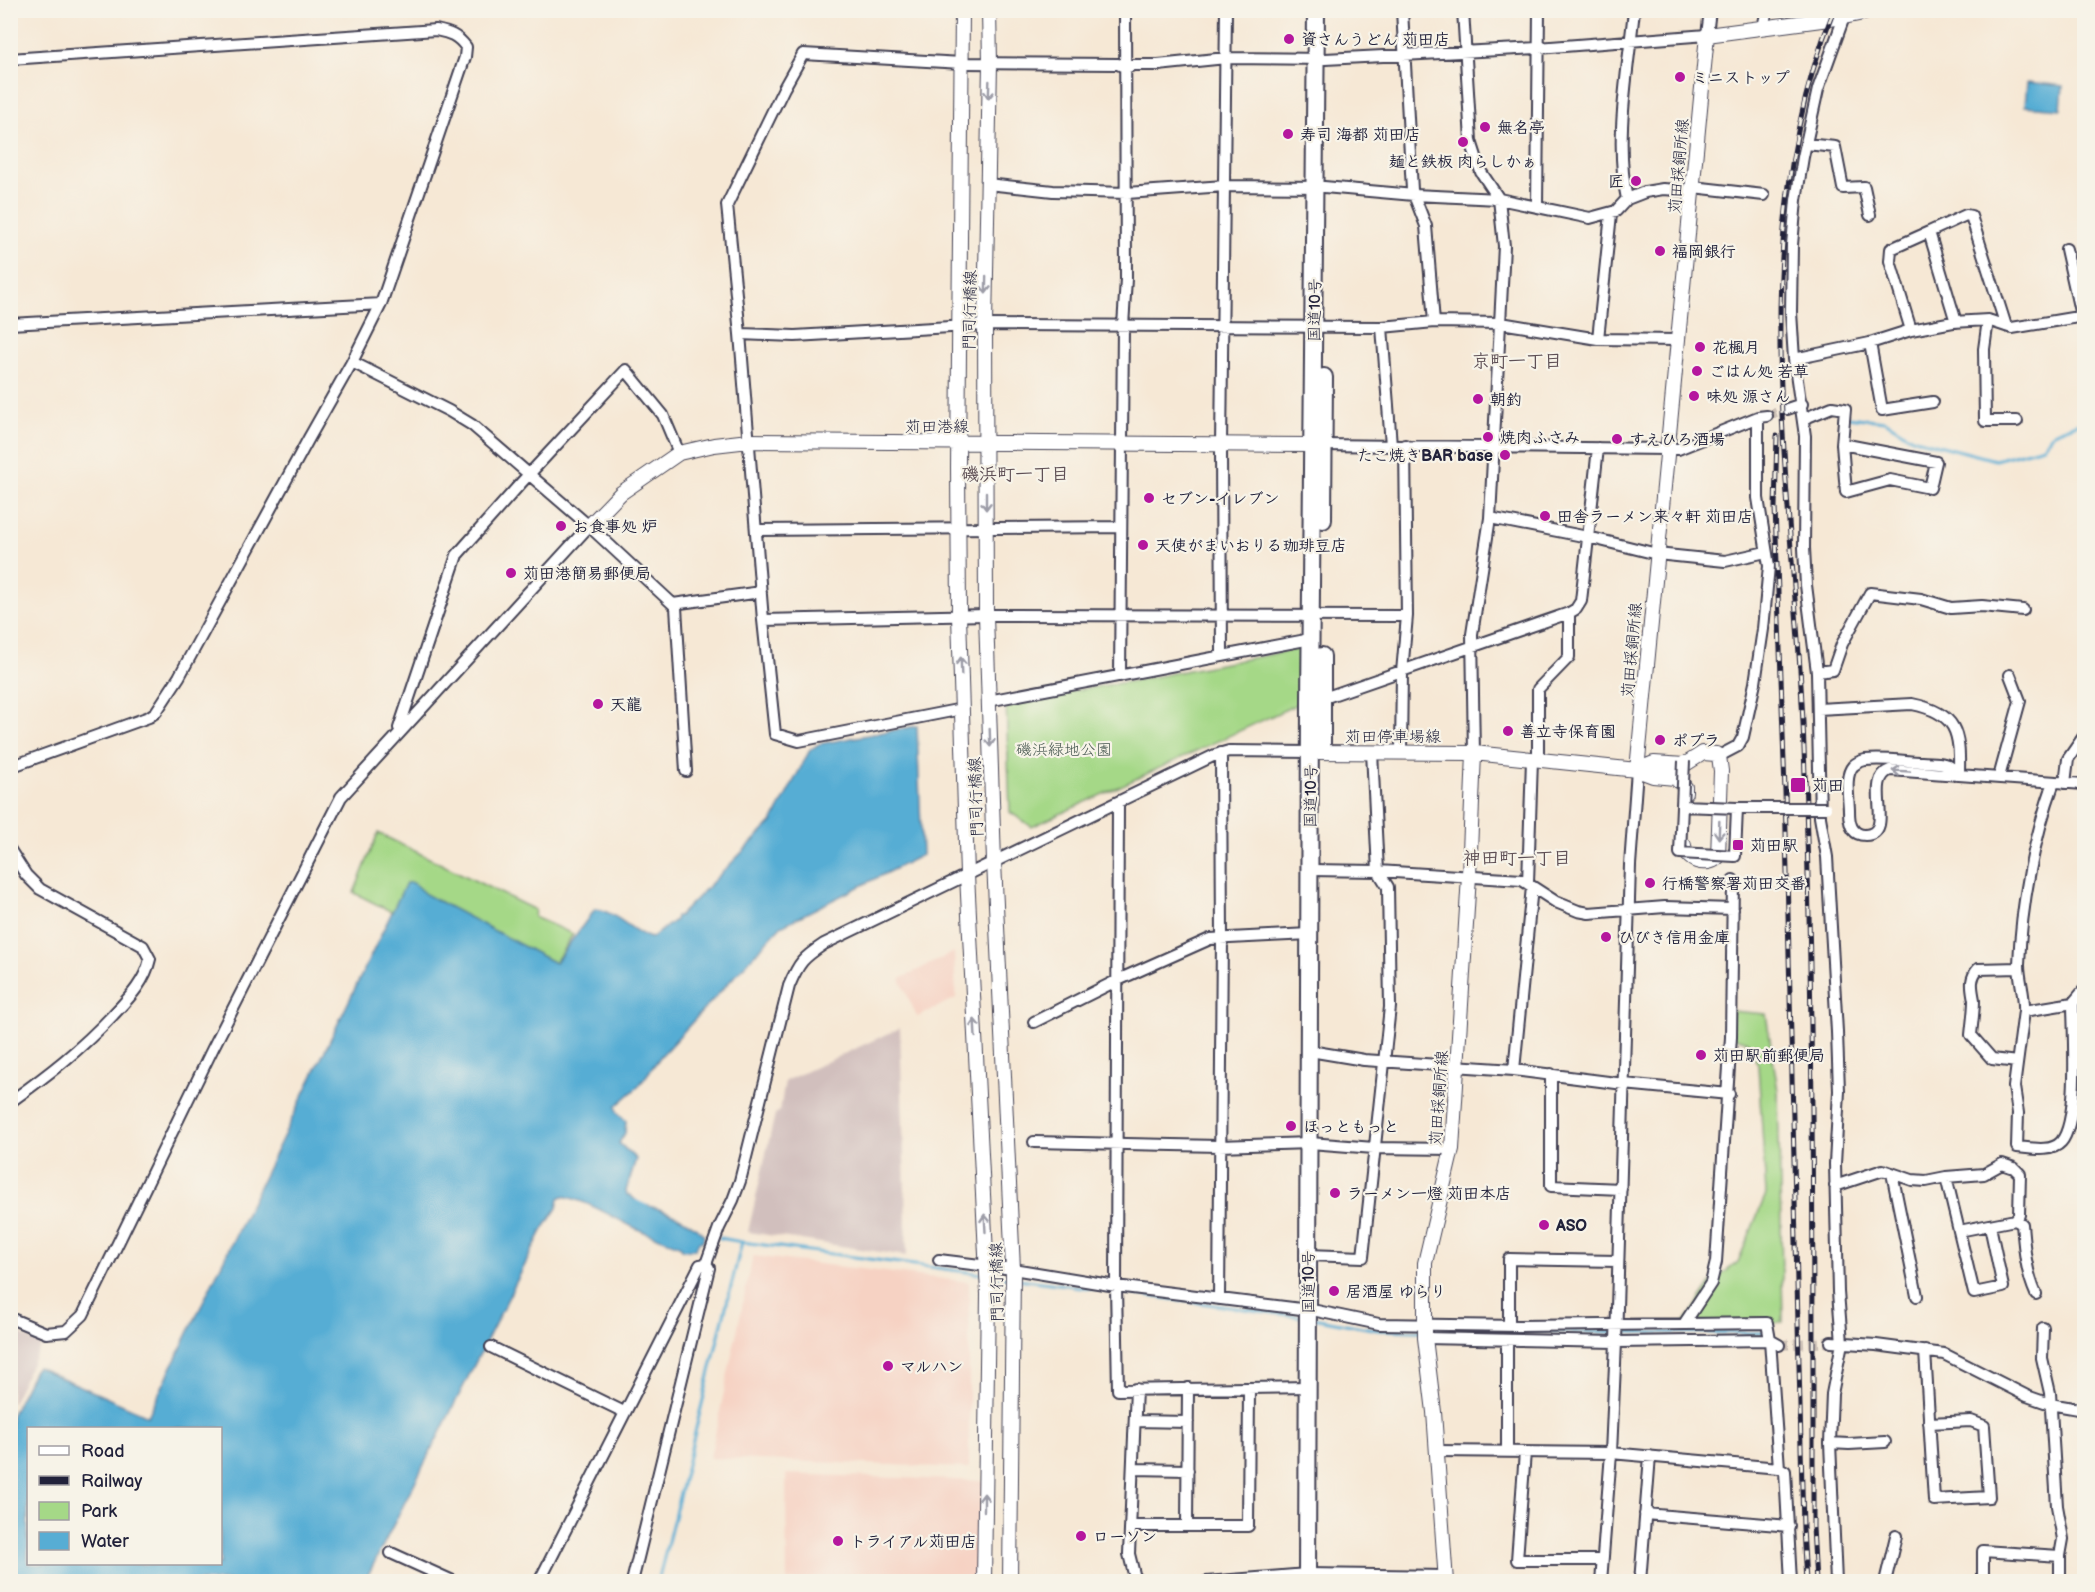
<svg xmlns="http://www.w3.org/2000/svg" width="2095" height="1592" viewBox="0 0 2095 1592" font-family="'Balsamiq Sans','Klee One',sans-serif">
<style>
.built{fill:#f6d2c3}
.industrial{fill:#d1bfbd}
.green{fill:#a5d887;stroke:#647d61;stroke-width:1.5}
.water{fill:#57add4;stroke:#3c6888;stroke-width:1.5;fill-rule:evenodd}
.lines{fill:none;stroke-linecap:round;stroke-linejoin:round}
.stream{stroke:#57add4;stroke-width:3}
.minor-tunnel{stroke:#ccc0b6;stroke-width:10;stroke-dasharray:10 5;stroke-linecap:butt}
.minor-casing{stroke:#424052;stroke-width:14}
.major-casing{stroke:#424052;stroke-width:16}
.highway-casing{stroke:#424052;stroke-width:20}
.minor{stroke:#fff;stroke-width:10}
.major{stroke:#fff;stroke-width:14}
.highway{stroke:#fff;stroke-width:16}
.rail-casing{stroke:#22223b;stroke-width:5}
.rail{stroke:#f7f3e8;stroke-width:3;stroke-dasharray:9;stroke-linecap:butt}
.minor-bridge-casing{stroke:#424052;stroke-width:14;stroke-linecap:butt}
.minor-bridge{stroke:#fff;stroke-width:10}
.oneway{stroke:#9c9ca7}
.poi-dot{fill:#b5179e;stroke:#f7f3e8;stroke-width:2}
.labels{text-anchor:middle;stroke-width:4.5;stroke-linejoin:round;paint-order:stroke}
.poi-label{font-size:16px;font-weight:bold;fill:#22223b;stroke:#f7f3e8;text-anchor:start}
.street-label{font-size:16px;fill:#22223b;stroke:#f7f3e8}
.park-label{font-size:16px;fill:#495952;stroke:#f7f3e8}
.neighbourhood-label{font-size:18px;font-weight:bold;fill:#5f5056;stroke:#f7f3e8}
</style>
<rect width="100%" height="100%" fill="#f7f3e8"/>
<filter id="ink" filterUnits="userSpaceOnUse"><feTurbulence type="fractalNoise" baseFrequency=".0167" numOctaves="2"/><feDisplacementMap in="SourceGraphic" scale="12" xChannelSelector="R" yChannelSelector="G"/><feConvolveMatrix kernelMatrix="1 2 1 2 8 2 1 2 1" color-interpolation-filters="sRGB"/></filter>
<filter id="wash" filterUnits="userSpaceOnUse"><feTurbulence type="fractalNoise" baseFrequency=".008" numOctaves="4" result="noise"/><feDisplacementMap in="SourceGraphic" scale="24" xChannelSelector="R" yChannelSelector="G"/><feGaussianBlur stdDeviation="1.35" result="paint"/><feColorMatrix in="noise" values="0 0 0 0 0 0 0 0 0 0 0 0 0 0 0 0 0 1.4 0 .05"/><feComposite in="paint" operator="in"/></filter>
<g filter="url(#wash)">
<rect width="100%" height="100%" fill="#f6e8d5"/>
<!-- built -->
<path class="built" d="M954 952 956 998 917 1017 900 979Z
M753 1256 969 1282V1468L710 1458Z
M786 1474 984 1481V1581H787Z"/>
<!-- industrial -->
<path class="industrial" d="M900 1028 907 1256 748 1232 775 1114 780 1111 785 1081Z
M11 1329 41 1345 11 1405Z"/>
<!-- green -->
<path class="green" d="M1303 648 1302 702 1032 827 1010 812 1006 701 1127 682Z
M378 833 535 910 534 917 573 934 555 963 425 894 413 883H406L392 912 354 893Z
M1731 1011 1766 1014 1778 1091 1783 1322 1684 1324 1711 1283 1738 1262 1766 1194 1758 1065 1748 1042 1731 1037Z"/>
<!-- water -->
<path class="water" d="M2027 82 2063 86 2061 109 2025 106Z
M917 726 922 855 781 926 660 1057 639 1086 616 1106 617 1112 626 1121 625 1133 619 1143 636 1159 626 1191 627 1195H630C643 1208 643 1203 659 1209 674 1214 693 1223 704 1235L703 1241 699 1242 695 1249 683 1250 679 1245C663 1239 647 1234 631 1226 609 1215 587 1201 563 1196L559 1198 557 1208 542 1231 365 1581H11V1416L34 1370 37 1367 148 1416 406 883H413L425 894 555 963 595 909C616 911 631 932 651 938L675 920 676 916H679L772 822 810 750 819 744ZM28 1428H220V1564H28Z"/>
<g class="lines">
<!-- stream -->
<path class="stream" d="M1847 417 1885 421 1912 438 1995 460 2043 447 2053 433 2084 421
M635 1201 648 1207
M720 1238 742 1242
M992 1275 1009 1278
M1018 1279 1113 1291
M1119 1292 1303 1317
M1313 1318 1378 1330 1422 1331
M1429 1331 1767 1333
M658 1582 742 1242 982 1274"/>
</g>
</g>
<g filter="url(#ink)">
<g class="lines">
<!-- minor-tunnel -->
<path class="minor-tunnel" d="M1767 416 1787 409
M1779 1345 1831 1342"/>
<!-- minor casing -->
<g class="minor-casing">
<path id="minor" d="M1402 10 1412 190 1426 226 1434 322
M1463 10 1471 141 1481 172 1499 199 1504 246 1490 518 1472 634 1474 753
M1763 27 1767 10
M10 59 436 30C450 33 457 35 466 47L465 57 381 304 352 362 309 438 179 677 156 712 149 717 10 767
M1806 144 1835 147 1843 188 1864 187 1870 215
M987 184 1053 191 1127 193 1224 186 1324 187 1414 195 1499 199 1590 218 1616 211 1627 199 1645 192 1663 189 1692 191
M1693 187 1764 195
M1627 199C1614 140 1628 71 1634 10
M1537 206 1539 10
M1929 232 1966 215 1971 216 2006 326
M2066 249 2081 316
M1988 320 1984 349 1985 421H2017
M10 324 381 304
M1382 327 1391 445
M1911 330 1890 261 1891 249 1929 232 1956 322
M740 334 795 336 985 325 1382 327 1434 322 1501 323 1598 339 1677 340
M1598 339 1611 214
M1870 343 1882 410 1933 402
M1794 359 1870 343 1911 330 1953 322 1988 320 2012 328 2084 316
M352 362 449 411 472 425 589 526 676 607 686 771
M1787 409 1802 404
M1803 419 1832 407 1845 409 1842 444 1936 462 1930 488 1890 480 1846 492 1842 444
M1319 445 1668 449H1678L1758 417 1767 416
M1490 518 1588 537 1657 554 1725 561 1766 552
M756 530 1121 527
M673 604 761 592
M763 620 986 615 1407 616
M1222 656 1221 446 1226 10
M1817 672 1833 670 1842 644 1870 593 1921 599 1951 608 1982 606 2023 610
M1120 676 1123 326 1126 279 1125 10
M1318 700 1569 613 1576 609 1581 601 1598 448
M988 701 1311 639
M962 709 799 741 775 734 763 620 740 334 727 205 784 88 803 54 962 63 1118 64 1126 68 1133 65H1158L1226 58 1325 59 1538 48 1707 35 1710 10
M1818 709 1912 704C1957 713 1960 732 1959 774
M399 728 457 555 521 483 626 370 663 415 679 453
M1401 752 1402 672 1407 616 1405 445
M1719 756 1738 746 1743 737 1755 683 1763 629 1769 566 1758 498V417
M1538 760V689L1569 657V613
M1959 774C1955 770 1950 765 1944 764 1937 762 1928 763 1921 762 1903 761 1883 758 1865 760 1860 761 1856 763 1853 766 1844 776 1849 798 1849 811 1849 822 1851 835 1865 835 1897 834 1863 780 1890 770L2084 784
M1999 777 2020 701 2010 675
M2065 783 2068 759 2084 736
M1118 802 1116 1286 1118 1390 1309 1387
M10 850 26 875 40 889 143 946 150 959C145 982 129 998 113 1015 80 1050 49 1074 10 1102
M1310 870 1378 871 1522 880 1556 902 1578 911 1589 913 1665 907 1733 909
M1528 883 1532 759
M2073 1003C2073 1033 2080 1120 2061 1142 2051 1153 2030 1148 2017 1147L2018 1113 2014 1087 2024 1011 2073 1003 2084 990
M2024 1011C2025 995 2019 980 2019 964 2021 906 2034 837 2054 782
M1034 1022 1118 980 1210 939 1310 934
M1310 1051 1364 1060 1514 1070 1624 1084 1729 1094
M2017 1062 1992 1059 1971 1035C1972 1024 1974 1011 1974 1000 1972 988 1969 979 1978 969L2019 968
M1514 1070 1532 887
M1551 1074V1186L1621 1189
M1034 1142 1219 1146 1310 1143 1374 1148 1452 1149
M1892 1173 1917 1296
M1946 1177 1974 1293 2003 1287 1990 1226
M1835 1186 1883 1170 1912 1180 1926 1181 1946 1177 1984 1174 2002 1164 2014 1168 2020 1174 2019 1215 2015 1220 1959 1231
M2015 1220 2022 1224C2024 1248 2026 1272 2036 1294
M1308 1255 1363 1257 1390 1007 1388 887 1378 871 1372 752
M939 1260 1013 1269 1116 1286 1317 1311 1379 1324 1520 1326 1767 1323 1770 1340 1779 1468
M1219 1299 1222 938 1221 753
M10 1318 46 1333 66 1331 83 1315 213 1048 341 797 589 526
M1684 1324 1711 1283 1716 1262 1731 1037 1733 880
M1509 1326V1259L1618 1261
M2043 1328 2042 1358 2050 1393 2057 1506 2063 1539 2060 1556V1582
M1425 1338 1616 1342 1770 1340 1779 1345
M1507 1340V1452
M1831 1342 1876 1345 1944 1354 2027 1396 2050 1404 2084 1410
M491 1347 624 1412
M1925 1351 1934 1500 1989 1497 1984 1426 1971 1421 1929 1423
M1136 1389 1129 1554 1136 1582
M1135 1421 1188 1422
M1830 1443 1849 1444 1885 1442
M1437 1451 1611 1453 1779 1468 1785 1471 1791 1582
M1525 1452 1517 1560H1602
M1133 1469 1188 1470
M1645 1514 1789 1526
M1131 1526H1248L1249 1388
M1187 1526 1188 1388
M391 1553 455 1582
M539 1582 700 1265 706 1264
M632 1582 709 1268 706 1264 719 1228 733 1200 740 1181 789 986C799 962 803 958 824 944L1215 755 1229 751 1311 752
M1206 1582 1307 1574 1446 1576
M1601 1582 1611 1453 1616 1342 1630 865 1637 770
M1640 1582 1650 1456
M1836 1582 1830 1443 1832 1394 1842 1343 1838 1292 1835 1164 1839 1091 1837 1032 1827 857 1820 817 1817 672 1806 585 1804 548 1805 436 1794 359 1791 312 1792 245 1796 200 1803 157 1818 89 1844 17
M1885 1582 1896 1536
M1983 1582V1551L2060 1556"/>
</g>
<!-- major casing -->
<g class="major-casing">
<path id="major" d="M962 10 958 467 959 615 967 875 988 1294 984 1582
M989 10 990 63 985 325 986 615 994 862 1013 1269 1010 1582
M589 526 621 493 679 453 714 445 749 441 1312 445
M1311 752 1474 753 1637 770 1653 776 1675 778 1685 787V793
M1637 770 1707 35 1844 17 1878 10
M1637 770 1654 763 1684 765 1703 753 1716 754 1719 756 1721 771 1718 857C1706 868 1685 861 1684 845
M1446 1582 1434 1412 1425 1338V1263L1452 1149 1469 876 1474 753"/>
</g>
<!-- highway casing -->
<g class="highway-casing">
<path id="highway" d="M1323 520 1324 377
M1322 745V656
M1307 1582 1310 701 1316 10"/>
</g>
<!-- minor -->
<use href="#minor" class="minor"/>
<!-- major -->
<use href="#major" class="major"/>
<!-- highway -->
<use href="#highway" class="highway"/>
<!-- rail casing -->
<g class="rail-casing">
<path id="rail" d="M1777 436 1775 507 1785 791 1803 1528 1806 1582
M1816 1582 1813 1527C1813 1259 1814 991 1803 723 1793 488 1742 236 1834 10"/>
</g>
<!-- rail -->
<use href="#rail" class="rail"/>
<!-- minor-bridge casing -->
<g class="minor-bridge-casing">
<path id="minor-bridge" d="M1682 806 1684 761
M1737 808 1735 856 1680 853 1682 806 1737 808H1826"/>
</g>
<!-- minor-bridge -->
<use href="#minor-bridge" class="minor-bridge"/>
</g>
<!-- one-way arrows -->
<defs><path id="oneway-shaft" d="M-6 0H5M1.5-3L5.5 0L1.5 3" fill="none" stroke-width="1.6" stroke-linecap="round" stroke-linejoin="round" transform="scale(1.5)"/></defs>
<g class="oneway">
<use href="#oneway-shaft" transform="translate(989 90) rotate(92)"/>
<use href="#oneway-shaft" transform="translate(986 285) rotate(91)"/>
<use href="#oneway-shaft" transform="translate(986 501) rotate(90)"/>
<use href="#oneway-shaft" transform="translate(961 666) rotate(-92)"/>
<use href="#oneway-shaft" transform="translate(990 738) rotate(88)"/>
<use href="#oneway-shaft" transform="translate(1901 771) rotate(-177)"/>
<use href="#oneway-shaft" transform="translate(1719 830) rotate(92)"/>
<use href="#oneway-shaft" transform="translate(975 1028) rotate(-93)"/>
<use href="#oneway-shaft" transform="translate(985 1223) rotate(-93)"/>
<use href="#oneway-shaft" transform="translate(984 1502) rotate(-90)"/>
</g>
</g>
<!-- markers -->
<g class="poi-dot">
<circle cx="1289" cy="39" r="6"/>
<circle cx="1680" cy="77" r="6"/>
<circle cx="1485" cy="127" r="6"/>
<circle cx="1288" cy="134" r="6"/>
<circle cx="1463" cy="142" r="6"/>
<circle cx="1636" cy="181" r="6"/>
<circle cx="1660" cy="251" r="6"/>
<circle cx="1700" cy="347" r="6"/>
<circle cx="1697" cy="371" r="6"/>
<circle cx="1694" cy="396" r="6"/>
<circle cx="1478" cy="399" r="6"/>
<circle cx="1488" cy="437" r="6"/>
<circle cx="1617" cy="439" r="6"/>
<circle cx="1505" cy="455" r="6"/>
<circle cx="1149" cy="498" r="6"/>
<circle cx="1545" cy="516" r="6"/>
<circle cx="561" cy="526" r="6"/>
<circle cx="1143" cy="545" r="6"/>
<circle cx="511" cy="573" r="6"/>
<circle cx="598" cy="704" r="6"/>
<circle cx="1508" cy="731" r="6"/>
<circle cx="1660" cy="740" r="6"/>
<rect x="1790" y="777" width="16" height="16" rx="3"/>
<rect x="1732" y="839" width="12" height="12" rx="3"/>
<circle cx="1650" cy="883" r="6"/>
<circle cx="1606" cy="937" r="6"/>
<circle cx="1701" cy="1055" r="6"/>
<circle cx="1291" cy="1126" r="6"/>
<circle cx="1335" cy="1193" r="6"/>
<circle cx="1544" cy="1225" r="6"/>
<circle cx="1334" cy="1291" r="6"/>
<circle cx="888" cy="1366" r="6"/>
<circle cx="1081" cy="1536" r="6"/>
<circle cx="838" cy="1541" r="6"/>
</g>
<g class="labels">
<!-- poi labels -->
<g class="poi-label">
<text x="1301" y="45">資さんうどん 苅田店</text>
<text x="1692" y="83">ミニストップ</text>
<text x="1497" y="133">無名亭</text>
<text x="1300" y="140">寿司 海都 苅田店</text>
<text x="1463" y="167" text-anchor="middle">麺と鉄板 肉らしかぁ</text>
<text x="1624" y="187" text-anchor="end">匠</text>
<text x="1672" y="257">福岡銀行</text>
<text x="1712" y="353">花楓月</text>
<text x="1709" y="377">ごはん処 若草</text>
<text x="1706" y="402">味処 源さん</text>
<text x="1490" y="405">朝釣</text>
<text x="1500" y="443">焼肉ふさみ</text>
<text x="1629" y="445">すえひろ酒場</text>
<text x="1493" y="461" text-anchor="end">たこ焼きBAR base</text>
<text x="1161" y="504">セブン-イレブン</text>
<text x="1557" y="522">田舎ラーメン来々軒 苅田店</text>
<text x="573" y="532">お食事処 炉</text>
<text x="1155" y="551">天使がまいおりる珈琲豆店</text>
<text x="523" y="579">苅田港簡易郵便局</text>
<text x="610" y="710">天龍</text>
<text x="1520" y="737">善立寺保育園</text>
<text x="1672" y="746">ポプラ</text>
<text x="1812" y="791">苅田</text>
<text x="1750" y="851">苅田駅</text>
<text x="1662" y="889">行橋警察署苅田交番</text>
<text x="1618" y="943">ひびき信用金庫</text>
<text x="1713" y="1061">苅田駅前郵便局</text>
<text x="1303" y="1132">ほっともっと</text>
<text x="1347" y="1199">ラーメン一燈 苅田本店</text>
<text x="1556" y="1231">ASO</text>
<text x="1346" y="1297">居酒屋 ゆらり</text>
<text x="900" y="1372">マルハン</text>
<text x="1093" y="1542">ローソン</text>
<text x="850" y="1547">トライアル苅田店</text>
</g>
<!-- street labels -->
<g class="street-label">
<text transform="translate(1678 166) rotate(-85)" y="6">苅田採銅所線</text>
<text transform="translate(969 310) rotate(-89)" y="6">門司行橋線</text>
<text transform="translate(1314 310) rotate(-89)" y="6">国道10号</text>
<text x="937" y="432">苅田港線</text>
<text transform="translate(1631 650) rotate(-85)" y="6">苅田採銅所線</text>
<text x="1393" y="742">苅田停車場線</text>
<text transform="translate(1310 796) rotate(-89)" y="6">国道10号</text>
<text transform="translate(975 797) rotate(-92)" y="6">門司行橋線</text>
<text transform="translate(1438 1098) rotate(-86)" y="6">苅田採銅所線</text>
<text transform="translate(996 1282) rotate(-91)" y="6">門司行橋線</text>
<text transform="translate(1308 1282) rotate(-90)" y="6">国道10号</text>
</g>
<!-- park labels -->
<g class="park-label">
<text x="1064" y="755">磯浜緑地公園</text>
</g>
<!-- neighbourhood labels -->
<g class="neighbourhood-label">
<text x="1517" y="367">京町一丁目</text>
<text x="1015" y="480">磯浜町一丁目</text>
<text x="1517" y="864">神田町一丁目</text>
</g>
</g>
<!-- margin -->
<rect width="2095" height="1592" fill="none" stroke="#f7f3e8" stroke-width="36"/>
<!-- legend -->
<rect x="27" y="1427" width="195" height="138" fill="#f7f3e8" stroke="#a29fa3" stroke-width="1.5"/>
<rect x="39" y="1446" width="30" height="9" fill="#ffffff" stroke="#a29fa3" stroke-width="1.5"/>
<text x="81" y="1457" font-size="18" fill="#22223b">Road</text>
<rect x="39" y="1476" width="30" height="9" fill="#22223b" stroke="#a29fa3" stroke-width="1.5"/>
<text x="81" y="1487" font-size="18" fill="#22223b">Railway</text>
<rect x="39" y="1502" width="30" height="18" fill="#a5d887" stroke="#a29fa3" stroke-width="1.5"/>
<text x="81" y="1517" font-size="18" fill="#22223b">Park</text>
<rect x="39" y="1532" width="30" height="18" fill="#57add4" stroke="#a29fa3" stroke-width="1.5"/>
<text x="81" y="1547" font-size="18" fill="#22223b">Water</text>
</svg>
